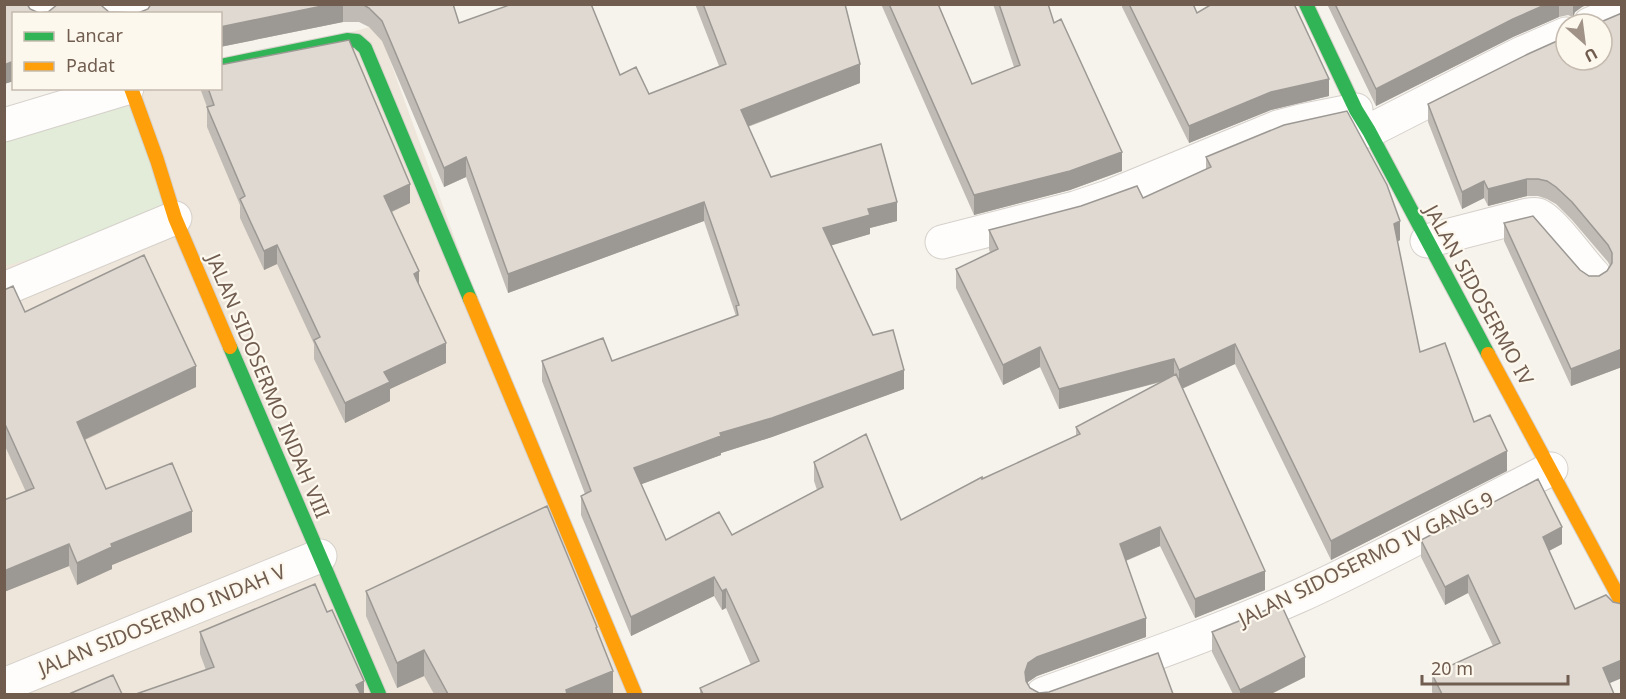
<svg xmlns="http://www.w3.org/2000/svg" width="1626" height="699" viewBox="0 0 1626 699" font-family="'Noto Sans',sans-serif">
<style>
.residential{fill:#eee6da}
.green{fill:#e2ecd8}
.lines{fill:none;stroke-linecap:round;stroke-linejoin:round}
.street-casing{stroke:#d5d0ca;stroke-width:35}
.fast-casing{stroke:#d6d0ca;stroke-width:16}
.slow-casing{stroke:#d6d0ca;stroke-width:16}
.street{stroke:#fefdfc;stroke-width:33}
.fast{stroke:#30b455;stroke-width:14}
.slow{stroke:#ff9f0a;stroke-width:14}
.wall{fill:#c0bbb5}
.shaded-wall{fill:#9c9893}
.building{fill:#dfd9d2;stroke:#9c9893;stroke-width:1.5}
.labels{text-anchor:middle;stroke-width:4.5;stroke-linejoin:round;paint-order:stroke}
.street-label{font-size:20px;fill:#715d4f;stroke:#fdf8ee}
</style>
<rect width="100%" height="100%" fill="#f6f3ec"/>
<!-- residential -->
<path class="residential" d="M377 25 511 393 638 694H5V129L149 89 220 88 221 68Z"/>
<!-- green -->
<path class="green" d="M5 107H138L175 218 5 266Z"/>
<g class="lines">
<!-- street casing -->
<g class="street-casing">
<path id="street" d="M38 4 42 14
M116 14 131 12 136 14
M1590 24 1622 10
M4 125 127 88
M1369 131 1520 54 1566 34
M1427 241 1524 216C1528 215 1534 214 1538 215 1551 219 1582 263 1594 275
M942 242 1075 208 1108 197 1278 127 1301 121 1356 110
M4 289 175 218
M4 685 320 556
M1043 694C1129 663 1216 633 1299 596 1385 557 1467 511 1551 469"/>
</g>
<!-- fast casing -->
<g class="fast-casing">
<path id="fast" d="M1306 4 1356 110 1369 131 1488 354
M220 66 347 40 357 41 365 48 470 299
M230 347 379 694"/>
</g>
<!-- slow casing -->
<g class="slow-casing">
<path id="slow" d="M131 88 157 160 175 218 230 347
M470 299 635 694
M1488 354 1622 603"/>
</g>
<!-- street -->
<use href="#street" class="street"/>
<!-- fast -->
<use href="#fast" class="fast"/>
<!-- slow -->
<use href="#slow" class="slow"/>
</g>
<!-- wall -->
<path class="wall" d="M4 4 30 9 39 13 102 6 109 12 138 13 148 9 151 4H453L459 23 620 75 649 94 719 66 695 4H845L860 83 748 127 771 177 897 221 870 228V234L831 245 873 335 904 389 772 437 721 453V455L641 484 666 540 732 535 817 490 814 481V462L901 520 982 479 1076 436V427L1161 382 1059 409 1040 367 1003 385 956 288V269L990 253 989 249V230L1143 198 1206 169V157L1400 240 1397 242 1420 352 1474 422 1507 471 1331 560 1235 364 1182 389 1265 590 1195 618 1160 546 1126 561 1146 637 1037 676 1028 682V684L1030 688 1039 693 1173 694H700V688L751 665 726 608 722 610 714 596 631 636 581 515V496L585 494 542 381V361H612L736 316 704 221 508 293 466 177 444 187 382 41 369 27 359 22H343L220 47V14H14V81L4 84Z
M881 4H938L972 84 1014 67 993 4H1048L1054 23 1122 171 1070 190 974 215Z
M1122 4H1193L1197 13 1329 96 1271 110 1189 143 1122 7Z
M1327 4H1588L1582 7 1575 12 1573 17 1568 15 1559 17 1513 37 1376 106Z
M1622 13V367L1571 386 1504 241V223L1589 276H1599L1607 271 1610 266 1608 262 1572 220 1556 204 1547 199 1538 196H1527L1488 206 1484 198 1462 209 1428 122V104Z
M200 88H220L410 203 392 212 419 286 446 363 390 389V401L345 423 314 359V344L277 264 264 270 240 218V205L207 127V107Z
M4 290 25 312 196 387 85 440 106 489 192 532 112 565V569L77 585 69 566 4 592V500L26 492 4 444Z
M1421 540 1562 544 1549 551 1575 609 1613 602 1609 683 1614 694H1433L1432 692V674L1493 646 1468 593 1445 605 1421 557Z
M366 591 597 631 613 694H434L424 676 397 688 366 616Z
M327 612 364 694 206 670 200 654V632Z
M1212 632 1305 677 1271 694H1233L1212 652Z"/>
<!-- shaded-wall -->
<path class="shaded-wall" d="M332 4H343V22L220 47V27Z
M1547 4H1559V17L1513 37 1376 106V89L1513 19Z
M1573 4H1588L1582 7 1575 12 1573 17Z
M14 61V81L4 84V65Z
M860 64V83L741 129V110Z
M1329 79V96L1271 110 1189 143V126L1271 92Z
M1122 152V171L1070 190 974 215V195Z
M466 157V177L444 187V168Z
M1527 179V196L1488 206V189Z
M1484 181V198L1462 209V192Z
M410 184V203L384 215V196Z
M704 202V221L508 293V274Z
M897 202V221L870 228V234L823 248V228L868 209Z
M1400 221V240L1394 244V224Z
M277 245V264L264 270V251Z
M419 271V291L414 274Z
M446 343V363L390 389V401L345 423V403L384 372Z
M1235 344V364L1179 390V370Z
M1040 347V367L1003 385V365Z
M1622 349V367L1571 386V369Z
M1174 359V378L1059 409V389Z
M196 366V387L77 443V422Z
M904 370V389L772 437 721 453V455L634 487V468L720 433Z
M1507 451V471L1331 560V541Z
M192 511V532L112 565V569L77 585V563L111 544Z
M1160 527V546L1120 563V544Z
M1562 527V544L1543 554V537Z
M69 544V566L4 592V571Z
M1265 571V590L1195 618V599Z
M1468 575V593L1445 605V587Z
M714 577V596L631 636V617Z
M726 589V608L722 610V591Z
M1146 618V637L1037 676 1028 682 1025 691V672L1028 663 1037 657Z
M424 650V676L397 688V663Z
M1305 657V677L1271 694H1240V690Z
M1622 660V678L1603 686V668Z
M613 671V694H565L566 690Z
M364 681V694H356V685Z"/>
<!-- building -->
<path class="building" d="M4 4H27L30 9 39 13 48 12 58 4H101L102 6 109 12 138 13 148 9 151 4H332L220 27V14H14V61L4 65Z
M362 4H453L459 23 512 4H591L620 75 636 67 649 94 726 64 703 4H845L860 64 741 110 771 177 881 144 897 202 868 209 870 215 823 228 873 335 893 330 904 370 772 418 720 433 721 436 634 468 666 540 719 512 732 535 823 487 814 462 866 434 901 520 982 477V479L1080 434 1076 427 1176 374 1265 571 1195 599 1160 527 1120 544 1146 618 1037 657 1028 663 1025 672 1026 681 1030 688 1039 693 1049 692 1158 653 1173 694H703L700 688 759 661 726 589 722 591 714 577 631 617 581 496 591 491 542 361 603 338 612 361 738 315 736 306 739 305 704 202 508 274 466 157 444 168 382 21 369 8Z
M889 4H938L972 84 1020 65 999 4H1048L1054 23 1061 19 1122 152 1070 171 974 195Z
M1129 4H1193L1197 13 1212 4H1294L1329 79 1271 92 1189 126Z
M1335 4H1547L1513 19 1376 89Z
M1622 13V349L1571 369 1504 223 1533 216 1580 270 1589 276H1599L1607 271 1612 263V253L1608 245 1572 202 1556 187 1547 181 1538 179H1527L1488 189 1484 181 1462 192 1428 104 1528 54 1566 37V60H1602V24H1596Z
M349 40 410 184 384 196 419 271 414 274 446 343 384 372 390 382 345 403 314 340 320 337 277 245 264 251 240 199 245 196 207 107 214 105 208 88H220V65Z
M1347 111 1387 185 1400 221 1394 224 1420 352 1445 343 1474 422 1490 415 1507 451 1331 541 1235 344 1179 370 1174 359 1059 389 1040 347 1003 365 956 269 998 249 989 230 1081 206 1137 186 1143 198 1211 167 1206 157 1284 125Z
M144 255 196 366 77 422 106 489 172 463 192 511 111 544 112 547 77 563 69 544 4 571V500L34 488 4 422V290L13 286 25 312Z
M1538 479 1562 527 1543 537 1575 609 1606 595 1613 602 1622 604V660L1603 668 1614 694H1442L1432 674 1500 643 1468 575 1445 587 1421 540Z
M547 506 597 627 596 628 613 671 566 690 567 694H448L424 650 397 663 366 591Z
M315 584 327 612 332 610 364 681 356 685 360 693 357 694H136L214 667 200 632Z
M1281 604 1305 657 1240 690 1212 632Z
M113 675 122 694H69Z"/>
<g class="labels">
<!-- street labels -->
<g class="street-label">
<text transform="translate(1479 295) rotate(61)" y="7">JALAN SIDOSERMO IV</text>
<text transform="translate(268 386) rotate(67)" y="7">JALAN SIDOSERMO INDAH VIII</text>
<text transform="translate(1366 559) rotate(-26)" y="7">JALAN SIDOSERMO IV GANG 9</text>
<text transform="translate(162 620) rotate(-22)" y="7">JALAN SIDOSERMO INDAH V</text>
</g>
</g>
<!-- border -->
<rect width="1626" height="699" fill="none" stroke="#715d4f" stroke-width="12"/>
<!-- legend -->
<rect x="12" y="12" width="210" height="78" fill="#fdf8ee" stroke="#c5baae" stroke-width="1.5"/>
<rect x="24" y="32" width="30" height="9" fill="#30b455" stroke="#c5baae" stroke-width="1.5"/>
<text x="66" y="42" font-size="18" fill="#715d4f">Lancar</text>
<rect x="24" y="62" width="30" height="9" fill="#ff9f0a" stroke="#c5baae" stroke-width="1.5"/>
<text x="66" y="72" font-size="18" fill="#715d4f">Padat</text>
<!-- north arrow -->
<g transform="translate(1584 42) rotate(152)"><circle r="28" fill="#fdf8ee" stroke="#c5baae" stroke-width="1.5"/>
<path d="M0-4.5L10 22L0 15L-10 22Z" fill="#a09286"/>
<text y="-9" font-size="16" font-weight="bold" text-anchor="middle" fill="#715d4f">U</text>
</g>
<!-- scale -->
<path d="M1422 675v9h146v-9" fill="none" stroke="#715d4f" stroke-width="3"/>
<text x="1431" y="675" font-size="18" fill="#715d4f" stroke="#fdf8ee" stroke-width="4.5" paint-order="stroke">20 m</text>
</svg>
